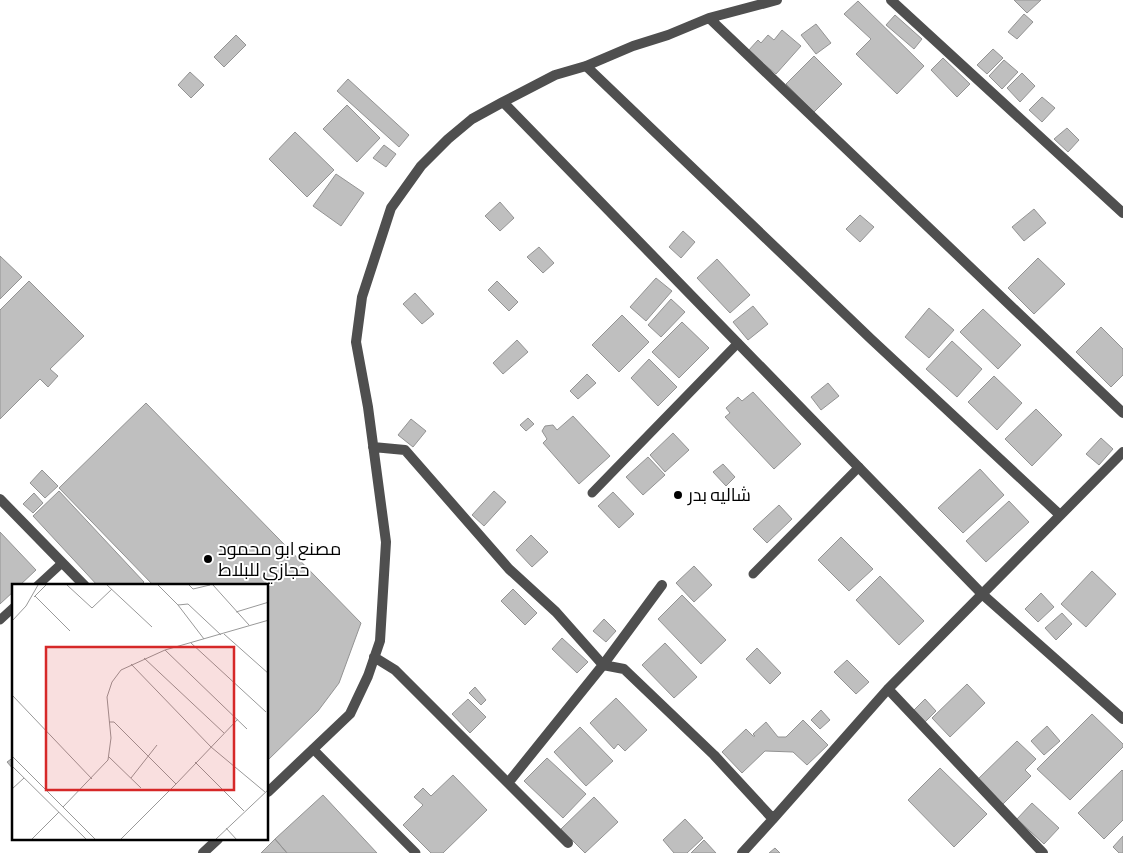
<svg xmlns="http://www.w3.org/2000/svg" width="1123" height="853" viewBox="0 0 1123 853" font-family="'Alegreya Sans',Cairo,sans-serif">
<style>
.building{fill:#bfbfbf;stroke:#939393}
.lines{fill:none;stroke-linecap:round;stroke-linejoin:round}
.service{stroke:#4f4f4f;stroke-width:9}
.minor{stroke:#4f4f4f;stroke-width:10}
.poi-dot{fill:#000;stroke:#fff;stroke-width:2}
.labels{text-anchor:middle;stroke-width:4;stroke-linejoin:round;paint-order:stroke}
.poi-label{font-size:18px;fill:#000;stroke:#fff;text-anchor:start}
.inset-road{fill:none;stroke:#999;stroke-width:1}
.view{fill:#d62828;fill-opacity:0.15;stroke:#d62828;stroke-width:2.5}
.inset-edge{fill:none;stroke:#000;stroke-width:2.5}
</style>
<rect width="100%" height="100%" fill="#fff"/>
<!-- building -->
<path class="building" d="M1014 0H1041L1027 13Z
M858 1 924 66 897 94 856 54 871 39 844 14Z
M1024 14 1033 22 1017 39 1008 32Z
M895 15 922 39 914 49 886 25Z
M816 24 831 43 816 54 801 35Z
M782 30 801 46 776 74 748 51 758 40 761 43 768 35 774 40Z
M236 35 246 45 224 67 214 57Z
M993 49 1003 58 987 74 977 65Z
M814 56 842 84 814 112 786 84Z
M943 58 970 84 957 97 931 70Z
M1004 60 1018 72 1002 89 989 76Z
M190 72 204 85 191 98 178 85Z
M1022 73 1035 86 1020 102 1007 88Z
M348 79 409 135 399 147 337 91Z
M1042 97 1055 108 1042 122 1029 110Z
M347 105 380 138 357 162 323 129Z
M1067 128 1079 140 1068 152 1054 139Z
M295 132 334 170 307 197 269 159Z
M384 145 396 154 386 167 373 158Z
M336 174 364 193 341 226 313 206Z
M500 202 514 218 500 231 485 216Z
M1034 209 1046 223 1024 241 1012 227Z
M860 215 874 227 860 242 846 229Z
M683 231 695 242 681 258 669 247Z
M539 247 554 263 543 273 527 257Z
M0 256 22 277 0 299Z
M1038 258 1065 284 1034 314 1008 288Z
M717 259 750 295 730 313 697 278Z
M656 278 672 291 646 321 630 307Z
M29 281 84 336 50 369 58 376 48 387 40 379 0 419V310Z
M497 281 518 302 509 311 488 290Z
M415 293 434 314 422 324 403 304Z
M671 299 685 312 661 337 648 325Z
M753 306 768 324 748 340 733 322Z
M929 308 954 330 929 358 905 337Z
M983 309 1021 345 998 369 960 332Z
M622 315 649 342 619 372 592 345Z
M682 322 709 348 679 378 652 352Z
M1101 327 1123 349V375L1111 387 1076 352Z
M517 340 528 352 503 374 493 363Z
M952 341 982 369 957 397 926 369Z
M649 359 677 387 658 406 631 378Z
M587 374 596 383 578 399 570 391Z
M994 376 1022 403 997 430 968 402Z
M828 383 839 396 821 410 811 397Z
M753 392 801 444 774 469 725 417 730 413 726 408 738 397 742 401Z
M146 403 361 623 339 683 318 711 268 760V586H154L59 488Z
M1036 409 1062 435 1032 466 1005 439Z
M573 416 610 456 579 484 543 443 547 439 542 431 545 426 553 425 557 430Z
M528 418 534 424 526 431 520 425Z
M411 419 426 431 413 447 398 435Z
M673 433 689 450 665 472 650 455Z
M1101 438 1113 449 1099 465 1086 454Z
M648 457 665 475 643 495 626 477Z
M723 464 735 477 726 486 713 472Z
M980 469 1004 495 963 533 938 508Z
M42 470 58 486 45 498 30 483Z
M59 491 144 582 140 586H98L33 516Z
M494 491 506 502 484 526 472 515Z
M613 492 634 514 619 528 598 506Z
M34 493 43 503 33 513 23 504Z
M1009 501 1029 522 986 562 966 541Z
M779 505 792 519 767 543 753 529Z
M0 532 36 570 19 586H14V591L0 604Z
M531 535 548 552 532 567 516 550Z
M841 537 873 569 849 591 818 560Z
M694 566 712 585 694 602 676 583Z
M1092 571 1116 594 1086 627 1061 604Z
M880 576 924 621 899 645 856 600Z
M513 589 537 613 525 625 501 601Z
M1041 593 1054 607 1038 622 1025 609Z
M682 595 726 640 701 664 658 619Z
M1062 613 1072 624 1056 640 1045 628Z
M604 619 616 631 606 642 593 631Z
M562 638 588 662 577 673 552 649Z
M665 643 697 677 674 698 642 665Z
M757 648 781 673 770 684 746 659Z
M847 660 869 682 856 694 834 672Z
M967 684 985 703 950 737 932 718Z
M475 687 486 700 481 705 469 693Z
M616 698 647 730 625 751 618 744 614 749 590 723Z
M468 699 486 717 470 733 452 714Z
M925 699 936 711 925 722 914 710Z
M821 710 830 720 820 729 811 720Z
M1092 714 1123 744V747L1070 800 1037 769Z
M803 720 828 745 807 765 793 752 765 751 742 773 722 752 746 729 753 736H755L753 734 766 722 778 737H786Z
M1047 726 1060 741 1044 755 1031 741Z
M580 727 613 761 586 786 554 752Z
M1017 741 1036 759 1025 770 1031 776 1002 805 977 780Z
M14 757V770L7 762Z
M547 758 586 794 563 818 524 781Z
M940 768 987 814 954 847 908 800Z
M1122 770 1123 771V820L1104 839 1078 813Z
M453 775 487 810 443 853H431L403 825 423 805 414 797 423 788 431 796Z
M323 795 377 853H287L275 839Z
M594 797 618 822 585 853 561 829Z
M1032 803 1059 828 1044 844 1017 819Z
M685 819 703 838 687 853H674L663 840Z
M1123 836V853H1119L1113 847Z
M275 839 287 853H261Z
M704 840 716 853H691Z
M775 848 780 853H769Z"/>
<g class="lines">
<!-- service -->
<path class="service" d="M592 493 738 343
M753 574 859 467
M37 586 62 563
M0 620 14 607
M313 749 416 853"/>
<!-- minor -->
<path class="minor" d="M891 0 1123 213
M709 18 1123 413
M586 66 871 339 1060 515
M503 102 982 594 1123 719
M373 447 405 450 509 569 556 612 603 665 624 669 714 755 773 819 888 689 1123 452
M0 499 85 586
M374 657 395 670 568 843
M888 689 1043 853
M508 783 603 665 662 585
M268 792 350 714 368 676 380 641 386 542 368 407 356 342 362 297 391 208 421 166 448 139 472 119 503 102 555 75 586 66 633 46 668 35 709 18 777 0
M203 853 218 839
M742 853 773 819"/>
</g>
<!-- markers -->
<g class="poi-dot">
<circle cx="678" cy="495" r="5"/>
<circle cx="208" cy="559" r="5"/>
</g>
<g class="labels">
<!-- poi labels -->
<g class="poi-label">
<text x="688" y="501">شاليه بدر</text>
<text x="218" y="555">مصنع ابو محمود<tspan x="218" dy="21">حجازي للبلاط</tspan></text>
</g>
</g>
<!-- overview -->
<g transform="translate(12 584)">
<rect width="256" height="256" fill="#fff"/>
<path class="inset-road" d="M55 1 80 24 100 5M95 1 140 43M146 1 166 21 176 20 209 51M177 1 181 5 198 1M201 1 237 41M23 12 58 47M22 13 34 1M166 21 192 55M224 28 257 18M0 37 14 22 26 1M212 50 257 90M179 59 254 128M153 66 235 145M132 74 212 149M119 80 199 163 253 208M0 111 80 195M97 138H102L164 200 226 135M0 172 84 256M97 173 129 204M183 178 232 227M0 182 75 256M119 194 145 161M0 205 12 194M51 223 96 176 99 154 95 113 100 98 109 86 153 66 257 36M214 244 225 256M19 256 47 228M108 256 164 200M203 256 257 205"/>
<path class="view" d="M34 63H222V206H34Z"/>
<rect width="256" height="256" class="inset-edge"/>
</g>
</svg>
